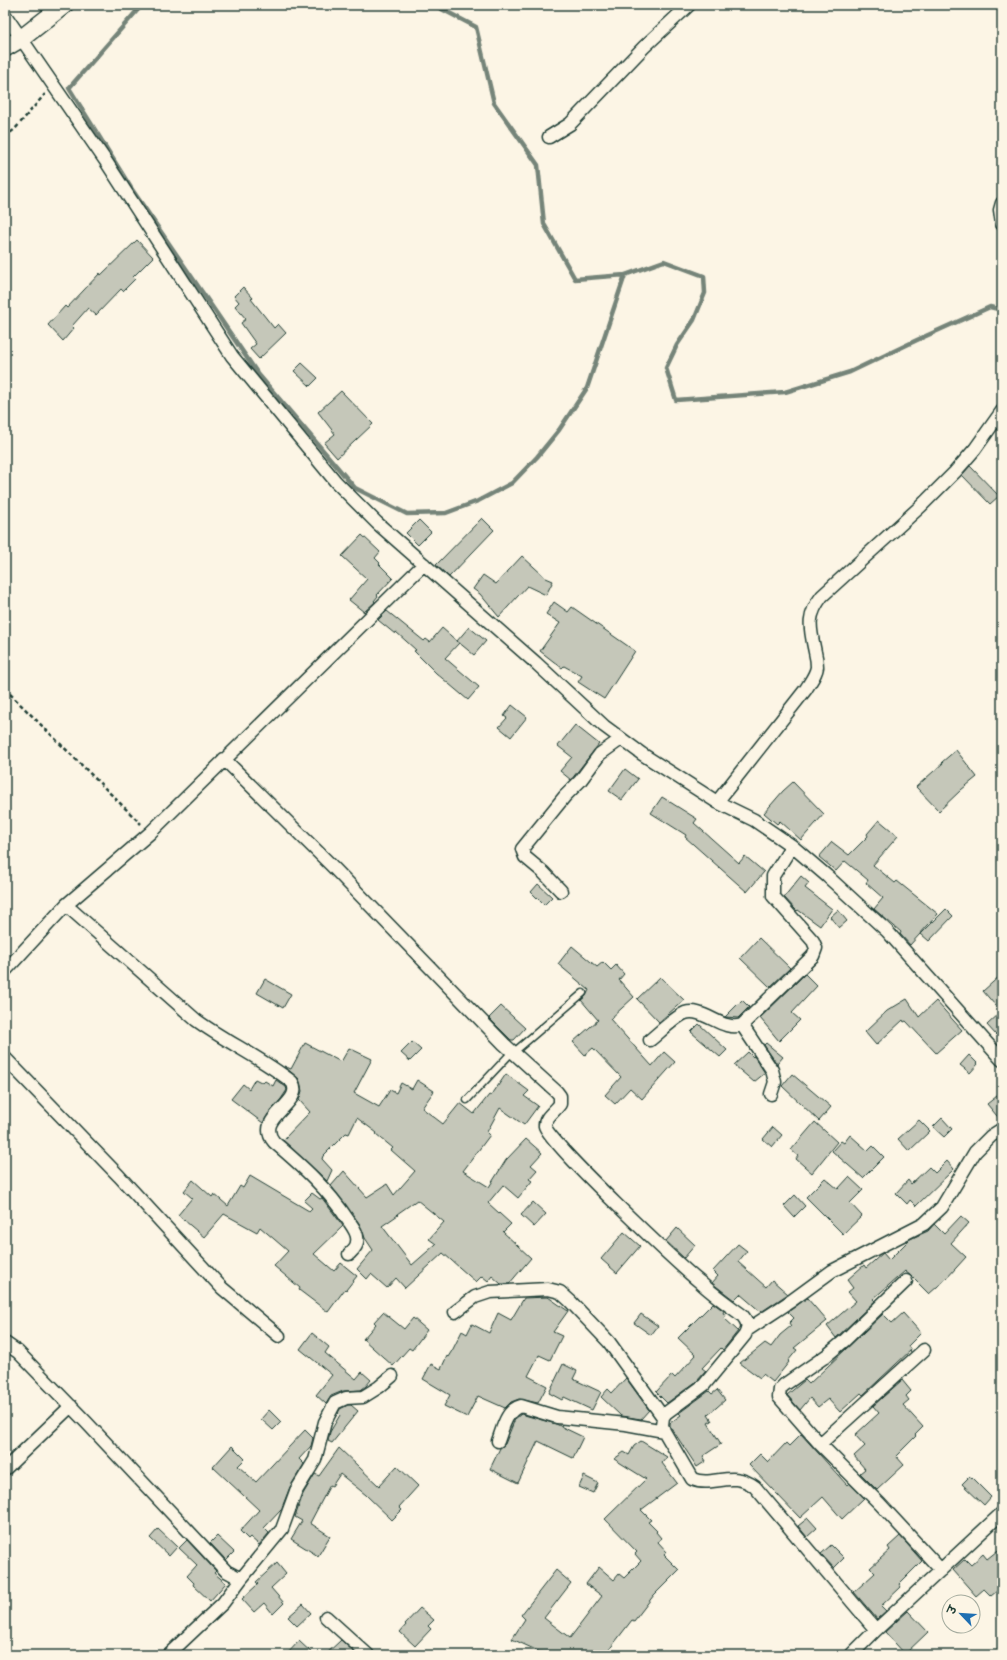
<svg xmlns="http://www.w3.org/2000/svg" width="1007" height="1660" viewBox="0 0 1007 1660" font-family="Delius,'Playpen Sans Deva',sans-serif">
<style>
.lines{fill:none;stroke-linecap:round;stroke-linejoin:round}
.stream{stroke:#758479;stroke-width:4.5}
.building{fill:#c5c7b9;stroke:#1f3d34;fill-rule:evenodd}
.lane-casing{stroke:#1f3d34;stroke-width:9}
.street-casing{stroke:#1f3d34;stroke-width:15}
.secondary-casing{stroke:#1f3d34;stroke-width:20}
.path{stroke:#1f3d34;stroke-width:2.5;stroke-dasharray:4 3;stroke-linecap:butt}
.lane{stroke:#fcf5e5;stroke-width:6}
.street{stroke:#fcf5e5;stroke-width:12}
.secondary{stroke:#fcf5e5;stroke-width:17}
</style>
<rect width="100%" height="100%" fill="#fcf5e5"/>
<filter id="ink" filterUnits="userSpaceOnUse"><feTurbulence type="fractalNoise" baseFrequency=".025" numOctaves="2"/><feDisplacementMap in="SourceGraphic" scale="8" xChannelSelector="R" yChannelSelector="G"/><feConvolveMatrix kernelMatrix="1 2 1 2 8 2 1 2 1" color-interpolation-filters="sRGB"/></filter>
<g filter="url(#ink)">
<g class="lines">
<!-- stream -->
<path class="stream" d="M142 5 69 88 131 188 258 374 355 488 407 514 446 513 478 501 512 483 537 457 559 430 587 388 625 275
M434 5 476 27 494 103 538 165 544 224 575 279 625 275 664 261 704 276 705 293 694 320 677 345 666 368 676 400 785 392 850 372 917 340 990 307 1002 310"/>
</g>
<!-- building -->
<path class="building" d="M137 240 153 257 133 277 135 279 123 291 121 289 96 315 88 308 72 326 74 328 63 341 48 325 65 306 67 308 100 273 101 275Z
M243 287 253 298 251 299 274 328 278 324 286 333 259 359 250 349 256 344 241 323 246 319 235 306 239 302 234 296Z
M302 363 318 378 310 386 294 371Z
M341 391 373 424 337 458 324 443 335 434 318 412Z
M970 466 999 496 990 504 962 475Z
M482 518 494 530 449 577 436 565Z
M419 520 431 532 418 545 406 533Z
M362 535 380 552 375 558 380 563 379 564 393 578 377 595 378 596 374 601 375 602 364 612 349 600 367 579 342 556Z
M522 556 546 578 553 581 546 595 527 586 499 617 480 594 473 589 483 575 496 584Z
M554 602 568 612 572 607 635 651 604 699 578 682 582 676 564 666 562 668 540 651 560 623 546 614Z
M387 611 424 641 426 639 430 642 442 628 459 643 445 658 479 687 468 700 436 673 414 651 416 650 396 632 395 634 378 620Z
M469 627 486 641 474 655 457 641Z
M512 705 527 717 511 737 499 727 507 718 504 716Z
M575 725 599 744 571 780 560 771 572 757 558 746Z
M956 750 977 777 961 790 939 811 916 787 943 763 942 762Z
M625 769 638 779 622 800 609 791Z
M793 782 824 814 801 840 780 821 777 824 764 813 783 791Z
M662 797 697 819 694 823 739 863 745 856 764 872 747 892 685 837 686 835 651 813Z
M879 820 898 836 873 865 895 883 897 881 938 914 910 945 900 934 901 932 874 909 883 898 866 883 868 880 845 861 836 871 819 857 832 842 849 855 868 836 867 834Z
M801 876 809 883 805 888 832 909 820 926 798 910 797 911 794 908 784 897Z
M538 884 552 897 544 905 531 892Z
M946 909 953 916 929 941 921 934Z
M838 910 847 921 839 928 830 917Z
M759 938 790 968 770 987 740 958Z
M572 946 597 967 603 962 611 970 616 965 624 974 619 980 634 997 610 1019 652 1066 664 1052 675 1062 642 1099 630 1088 615 1104 605 1095 621 1077 593 1048 585 1055 573 1042 598 1020 581 1000 586 996 589 990 558 964Z
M805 974 817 986 792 1013 800 1020 779 1041 760 1018Z
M1002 974V1029L996 1035 987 1025 1001 1012 983 991Z
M660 977 684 1000 659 1022 637 999Z
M265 979 291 994 283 1008 257 993Z
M907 999 919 1017 936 1001 962 1030 936 1053 906 1021 904 1022 903 1020 876 1045 865 1032 887 1011Z
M742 1000 749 1007 738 1018 725 1017Z
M501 1006 525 1028 514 1040H511L489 1018Z
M699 1024 727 1050 720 1057 691 1032Z
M412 1042 421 1050 410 1061 401 1053Z
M305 1043 341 1062 349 1048 372 1059 354 1093 379 1107 390 1090 396 1093 401 1083 412 1089 417 1080 434 1091 422 1108 443 1124 460 1103 474 1114 489 1095 491 1096 506 1074 529 1091 524 1096 538 1106 524 1125 500 1108 487 1132 490 1135 463 1171 489 1187 506 1160 526 1139 542 1153 531 1165 537 1170 529 1179 532 1181 518 1198 503 1185 488 1203 511 1224 503 1232 531 1258 509 1284H501L492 1276 488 1281 482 1276 476 1282 443 1253 405 1288 396 1278 387 1288 371 1274 367 1279 357 1269 373 1250 365 1238 359 1223 331 1186 344 1171 367 1197 387 1184 394 1195 415 1171 391 1150 393 1148 376 1134 377 1133 357 1118 349 1134 346 1133 323 1156 322 1159 332 1170 327 1181 283 1140 310 1112 299 1100 302 1091 299 1079 284 1066 291 1069ZM417 1200 444 1222 429 1239 436 1244 412 1265 382 1226 398 1215 397 1214Z
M766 1043 783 1057 777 1064 764 1045Z
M748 1052 753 1057 754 1056 765 1073 754 1082 734 1065Z
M969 1055 978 1064 970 1073 960 1065Z
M792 1074 831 1107 819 1121 782 1086Z
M255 1079 263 1083 265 1081 273 1086 276 1080 286 1087 287 1090 281 1099 268 1114 263 1123 231 1099 243 1084 249 1089Z
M1002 1092V1122L987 1104Z
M942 1118 952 1129 944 1137 933 1127Z
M919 1120 930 1131 909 1151 898 1139Z
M815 1122 837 1142 812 1173 796 1159 798 1156 791 1150Z
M773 1127 782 1135 772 1147 763 1139Z
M850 1135 868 1151 873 1146 884 1157 863 1178 832 1151 841 1141 844 1143Z
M947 1161 954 1169 916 1206 910 1200 907 1204 896 1193 908 1180 911 1184 929 1167 935 1173Z
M250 1176 309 1211 312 1208 304 1201 312 1193 320 1199 322 1198 343 1226 314 1254 334 1271 341 1263 357 1276 346 1290 345 1289 328 1312 299 1290 300 1288 274 1266 288 1251 260 1227 257 1232 224 1214 204 1237 178 1215 192 1198 184 1191 193 1180 212 1197 214 1194 228 1206 240 1186 243 1188Z
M849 1177 863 1190 850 1203 862 1216 843 1234 806 1197 825 1178 838 1189Z
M795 1195 805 1206 794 1217 784 1206Z
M533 1202 546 1214 534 1227 521 1215Z
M961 1216 969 1223 951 1243 966 1257 946 1279 929 1294 911 1276 905 1271 873 1299 875 1301 836 1338 827 1326 856 1301 848 1292 853 1288 847 1280 864 1265 866 1268 883 1253 889 1260 910 1239 928 1231 934 1224 944 1234Z
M677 1228 695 1245 684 1258 666 1241Z
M624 1232 640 1246 617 1273 601 1259Z
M738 1244 747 1251 738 1262 766 1287 772 1280 788 1294 761 1312 740 1294 734 1300 712 1283 718 1276 713 1271Z
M548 1297 568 1311 553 1332 562 1336 550 1360 539 1355 528 1376 547 1386 538 1403 519 1399 511 1402 505 1408 478 1396 467 1417 444 1406 450 1395 423 1379 431 1364 441 1369 447 1356 448 1357 453 1349 462 1331 467 1334 472 1324 489 1333 498 1313 511 1320 524 1298Z
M807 1298 827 1321 794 1348 797 1350 788 1361 789 1362 773 1382 763 1374 760 1378 740 1363 765 1343 771 1347 780 1335 791 1326 789 1323 794 1318 788 1312Z
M713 1303 724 1311 723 1313 726 1315 724 1318 738 1331 723 1350 721 1348 702 1368 706 1371 697 1381 667 1403 656 1392 672 1375 675 1378 696 1355 678 1338Z
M383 1312 404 1329 413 1318 427 1330 412 1350 409 1348 393 1366 363 1339 376 1324 374 1322Z
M903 1313 921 1333 908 1346 911 1350 863 1395 861 1393 840 1412 828 1399 818 1407 810 1398 800 1410 787 1395 805 1380 809 1384 883 1314 892 1323Z
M641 1314 658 1326 651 1335 634 1323Z
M312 1333 329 1347 325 1353 356 1379 362 1372 371 1380 366 1386 361 1390 343 1391 331 1396 326 1404 316 1395 332 1375 300 1349Z
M563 1364 577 1371 573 1379 601 1392 592 1410 564 1397 562 1400 549 1393Z
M626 1378 649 1410 641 1419 621 1416 601 1397 608 1389 612 1393Z
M902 1380 911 1391 906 1396 909 1400 903 1405 923 1427 915 1435 916 1436 896 1456 904 1465 877 1490 860 1473 865 1469 854 1456 865 1446 855 1435 879 1413 873 1406Z
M717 1390 725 1400 708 1415 712 1421 708 1423 721 1444 703 1456 706 1461 697 1467 670 1426V1423L681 1415 679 1413 709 1391 712 1394Z
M348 1405H351L358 1411 332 1443 328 1441 330 1432 340 1415 338 1413 340 1409Z
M269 1410 281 1422 273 1430 261 1419Z
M521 1414 556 1424 583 1437 573 1458 538 1441 518 1483 490 1469 500 1448 505 1444 515 1419Z
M305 1430 313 1438 311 1446 299 1459 304 1464 290 1487 281 1510 264 1528 269 1533 259 1545 250 1537 248 1539 240 1531 259 1510 213 1467 232 1446 245 1459 238 1466 256 1482Z
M801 1434 847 1485 849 1483 864 1498 842 1519 823 1497 800 1518 749 1465 760 1454 768 1462 786 1443 789 1446Z
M641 1441 667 1457 662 1463 677 1483 641 1510 651 1520 648 1522 657 1531 656 1532 661 1538 658 1542 667 1552 664 1555 679 1570 654 1595 634 1621 632 1620 605 1655H547L512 1639 525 1619 521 1615 556 1570 571 1583 544 1618 570 1638 602 1596 586 1584 599 1567 614 1580 619 1574 624 1578 641 1561 635 1554 637 1552 605 1519 646 1479 614 1459 624 1452 629 1455 634 1446Z
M339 1448 379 1486 397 1466 418 1486 399 1507 402 1510 392 1520 366 1495 340 1474 332 1486 330 1485 310 1523 330 1536 318 1556 291 1539 302 1521 295 1517 303 1494 315 1474 319 1476Z
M584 1476 598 1483 593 1493 579 1487Z
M970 1476 991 1497 984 1505 962 1484Z
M808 1518 817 1528 807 1537 798 1526Z
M158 1529 177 1547 169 1556 150 1538Z
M217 1536 234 1552 226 1560 210 1543Z
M900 1536 922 1561 899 1584 901 1587 881 1606 886 1611 877 1619 854 1592 875 1573 870 1568 890 1550 888 1547Z
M187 1540 216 1571 214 1573 226 1583 210 1601 193 1585 194 1583 187 1576 197 1565 179 1548Z
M831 1545 844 1558 834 1568 821 1554Z
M1002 1547V1587L991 1596 984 1589 976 1596 953 1570 965 1559 971 1565 983 1554 987 1559Z
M277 1563 286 1574 271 1588 284 1603 273 1614 264 1603 254 1612 242 1599 258 1584 256 1582Z
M303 1604 311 1613 297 1626 288 1617Z
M420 1608 434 1620 428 1626 431 1629 415 1646 400 1632 406 1625 405 1624Z
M908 1611 928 1632 905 1654 885 1632Z
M341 1640 357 1655H325Z
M299 1641 314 1655H286Z"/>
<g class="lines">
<!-- lane casing -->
<g class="lane-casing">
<path id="lane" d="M513 1053 583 993
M467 1100 512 1052"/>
</g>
<!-- street casing -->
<g class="street-casing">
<path id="street" d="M5 15 105 160 232 356 336 482 377 523 536 663 604 726 642 754 717 802 754 820 792 846 827 876 887 931 1002 1060
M549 137 570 124 644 47 689 5
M1002 203 1000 210 1002 224
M224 759 332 866 504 1044 557 1092 560 1096V1104C555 1111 544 1118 545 1126 547 1141 680 1266 701 1283 714 1295 728 1305 742 1315 748 1322 749 1327 745 1335L704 1385 666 1413 663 1417 662 1425 664 1431 692 1479C713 1488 732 1469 755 1487L876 1630
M717 802 806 689C810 682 816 675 817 667 817 662 816 656 815 652 810 628 806 617 822 596L921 506 955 472 975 449 1002 411
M561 891 543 872 525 857 522 849 565 796 580 781 600 754 621 739
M66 905 196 1020C226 1042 262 1058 292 1082 306 1103 253 1117 274 1142 302 1166 328 1189 348 1220 352 1226 359 1234 357 1242 357 1247 352 1251 349 1254
M5 971 66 905 150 833 424 564
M742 1025 772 1070 775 1082 771 1094
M650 1040C659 1033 675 1017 685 1013 704 1007 722 1032 742 1025L813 956 816 948 813 941 773 896V876L792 846
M5 1058 119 1176 222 1288 279 1336
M906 1281 844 1341 826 1356 784 1385 780 1389 779 1397 820 1444 880 1504 941 1570
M455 1312 475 1297 490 1292 548 1289 560 1292 570 1301 609 1342 663 1417
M747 1330 791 1301 832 1271 924 1224 942 1207 975 1152 991 1136 1002 1129
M5 1343 18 1352 86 1422 226 1571 241 1579 223 1603 168 1655
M498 1441C503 1428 506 1410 521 1406L557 1417 626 1424 664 1431
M820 1444 924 1350
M5 1469 71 1406
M241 1579 282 1529 296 1491 315 1460 325 1422 335 1403 346 1398 363 1397 379 1387 392 1376
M326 1617 368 1655
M851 1655 876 1630 1002 1513"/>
</g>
<!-- secondary casing -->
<g class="secondary-casing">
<path id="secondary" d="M5 48 22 38 64 5"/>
</g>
<!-- path -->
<path class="path" d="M5 137 15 129 45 94
M5 689 141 824"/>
<!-- lane -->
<use href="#lane" class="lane"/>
<!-- street -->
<use href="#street" class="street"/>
<!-- secondary -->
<use href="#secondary" class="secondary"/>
</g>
</g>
<!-- margin -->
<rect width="1007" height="1660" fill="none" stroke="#fcf5e5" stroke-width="20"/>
<rect x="10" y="10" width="987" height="1640" fill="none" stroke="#1f3d34" stroke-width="1.5" filter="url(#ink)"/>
<!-- north arrow -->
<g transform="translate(961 1614) rotate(295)"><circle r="19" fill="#fcf5e5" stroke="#a4ab9e"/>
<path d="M0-3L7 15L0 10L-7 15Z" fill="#1f6fb2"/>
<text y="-6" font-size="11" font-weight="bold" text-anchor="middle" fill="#1f3d34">उ</text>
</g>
</svg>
